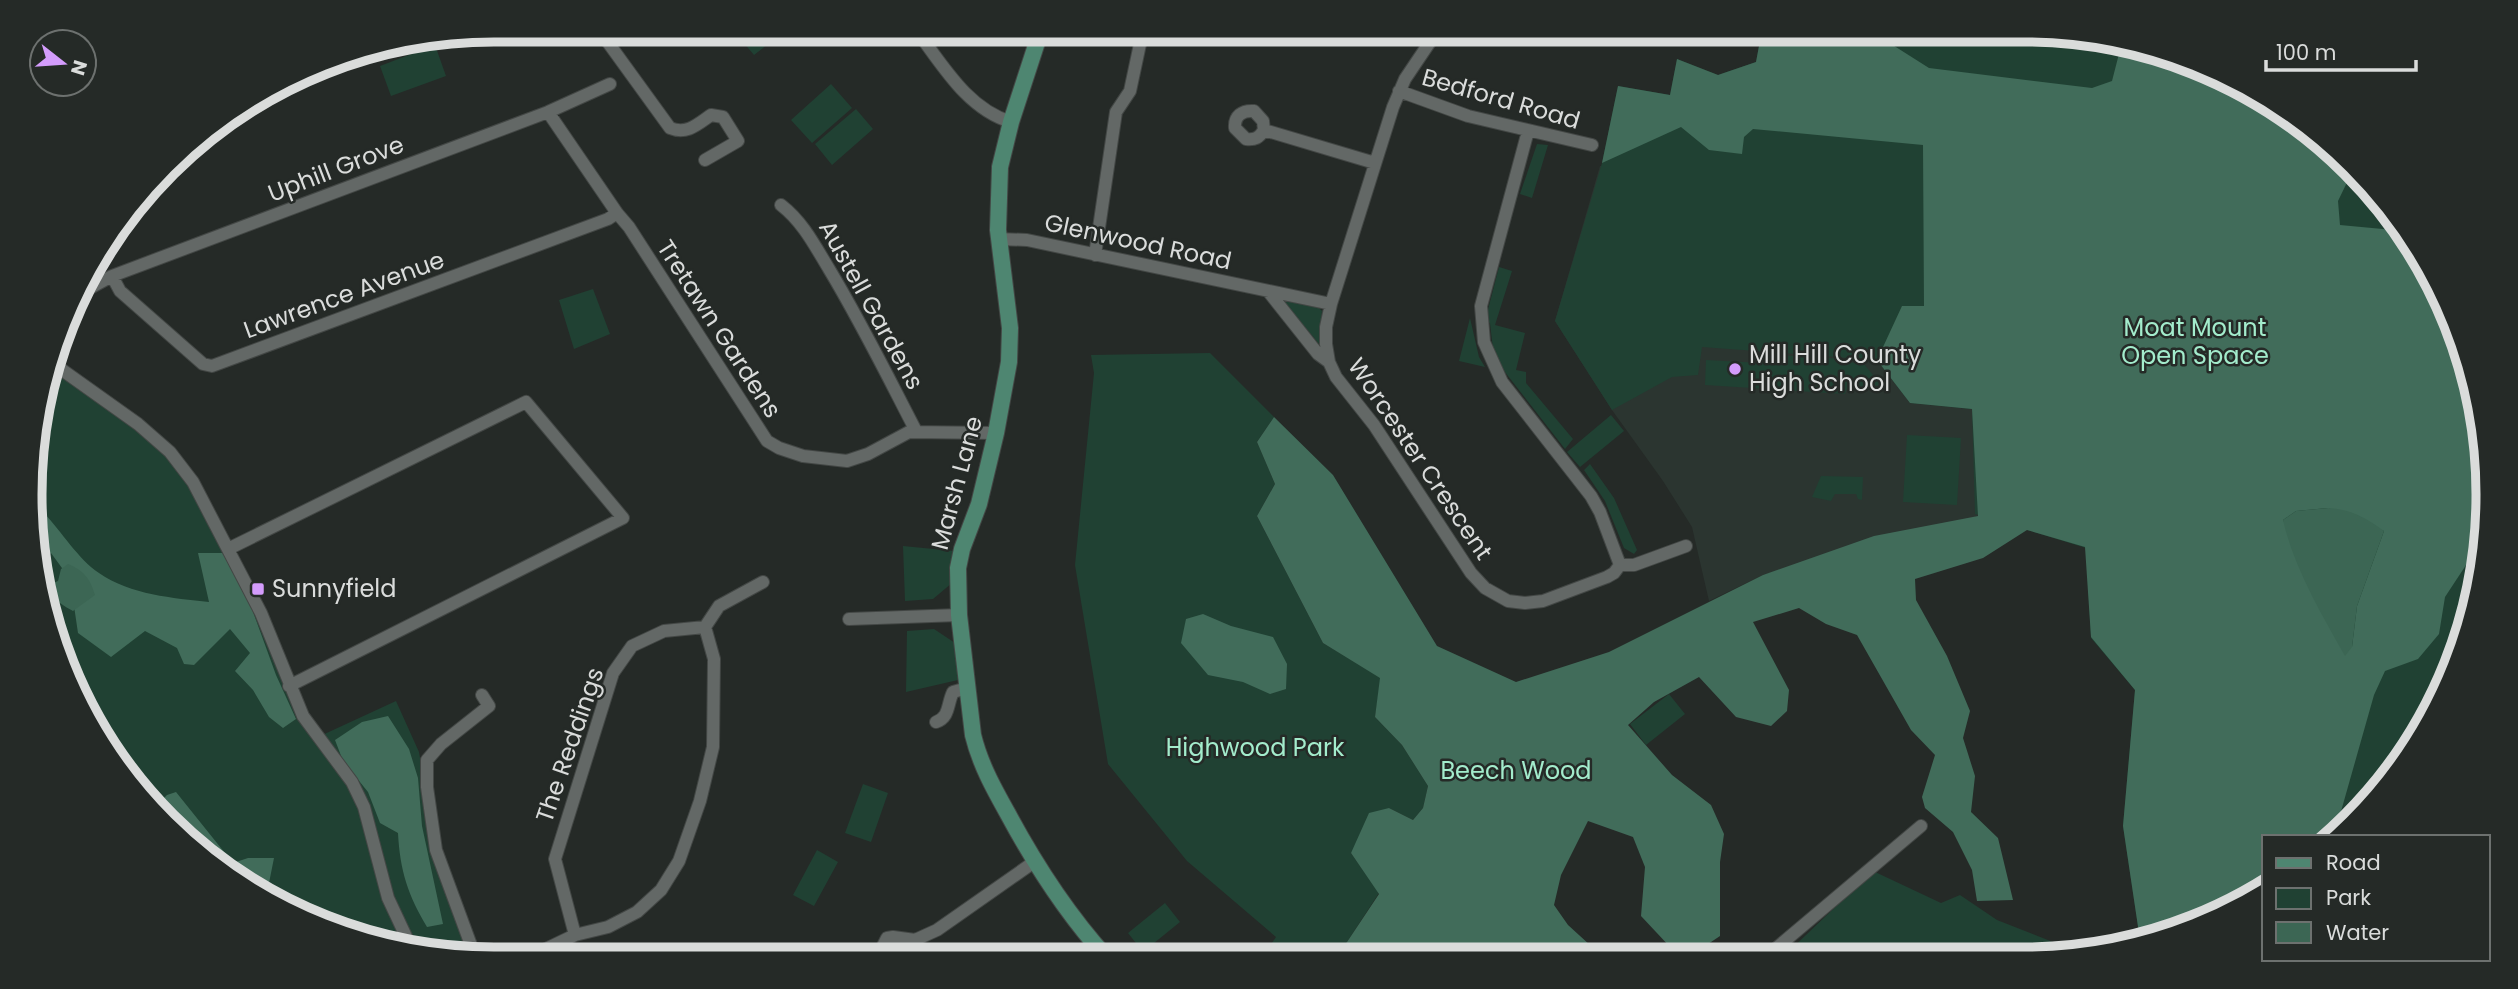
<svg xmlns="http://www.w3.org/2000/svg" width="2518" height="989" viewBox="0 0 2518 989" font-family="Poppins,sans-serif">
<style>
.built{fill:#2b3530}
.green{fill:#204133}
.forest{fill:#416c5a;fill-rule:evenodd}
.water{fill:#3c6654}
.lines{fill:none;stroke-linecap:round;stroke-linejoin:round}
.minor-casing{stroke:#434745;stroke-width:14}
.major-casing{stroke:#434745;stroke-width:18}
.minor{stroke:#636866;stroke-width:12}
.major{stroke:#4e8671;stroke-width:16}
.poi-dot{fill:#d49cfc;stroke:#252a27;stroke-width:2.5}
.labels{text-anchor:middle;stroke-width:5;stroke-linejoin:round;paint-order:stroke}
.street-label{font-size:24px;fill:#dadcdb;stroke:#252a27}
.park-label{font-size:24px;fill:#a3eccc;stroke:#252a27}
.poi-label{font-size:24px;fill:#dadcdb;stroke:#252a27;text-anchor:start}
.rim{fill:none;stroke:#dadcdb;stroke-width:9}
</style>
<rect width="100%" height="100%" fill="#252a27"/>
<!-- built -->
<path class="built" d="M1742 154 1910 403 1972 409 1978 516 1763 575 1709 601 1692 527 1663 481 1612 410 1555 321 1600 166Z"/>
<!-- green -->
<path class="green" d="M746 30H786L754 55 738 36Z
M1762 30H2023L2173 54 2256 92 2330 145 2392 211 2440 289 2472 374 2487 464 2484 555 2464 644 2410 752 2336 837H2264V885L2202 924 2140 940 2123 826 2135 690 2091 638 2086 548 1975 514 1972 409 1910 403 1877 360 1702 347 1698 375 1672 377 1612 410 1555 321 1602 163 1618 86 1670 95 1677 59 1718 75 1756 62Z
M435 45 446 76 391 96 380 66Z
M831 84 852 108 812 143 791 120Z
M856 109 873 129 832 165 815 144Z
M1537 144 1548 145 1532 198 1520 194Z
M1499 267 1512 271 1495 325 1525 333 1516 370 1526 372V383L1573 439 1565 449 1494 358 1490 323 1485 321Z
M593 289 610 334 574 349 559 300Z
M1286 300 1318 307 1322 311 1319 344 1285 303Z
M1470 318 1479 357 1485 367 1459 361Z
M1210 353 1274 417 1257 442 1275 484 1257 516 1323 643 1381 678 1375 717 1402 745 1428 786 1423 808 1413 820 1389 808 1351 853 1379 893 1347 942 1333 957 1263 956 1276 937 1187 861 1108 764 1075 565 1094 373 1091 355Z
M1763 354 1847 359V362L1864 364 1881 385 1846 390 1845 394 1705 385 1706 360 1761 363Z
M51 362 170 452 228 549 318 737 396 701 419 752 436 852 470 955 345 935 211 863 145 801 92 727 39 585 34 433Z
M1611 415 1624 431 1580 467 1567 452Z
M1907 435 1961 438 1957 505 1903 502Z
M1590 464 1614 498 1637 550 1634 554 1624 548 1605 501 1584 470Z
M1821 476 1863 477 1862 500 1858 499 1856 494H1835L1831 501 1812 497Z
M903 546 954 551 952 583 933 599 905 601Z
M934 629 955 643 958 680 906 692 907 631Z
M1669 694 1685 714 1646 745 1630 724Z
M863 784 888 793 871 842 845 833Z
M817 850 838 862 814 906 793 895Z
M1873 871 1941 903 1960 895 1997 920 2063 946 2066 955 1784 956Z
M1165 903 1180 922 1143 952 1128 933Z"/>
<!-- forest -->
<path class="forest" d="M1762 30H1869L1929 68 2092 88 2112 81 2121 46 2173 54 2256 92 2330 145 2353 170 2338 201 2340 225 2404 231 2440 289 2472 374 2487 464 2485 545 2470 559 2445 597 2439 634 2418 659 2385 671 2374 695 2338 822 2316 837H2264V872L2217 914 2202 924 2140 940 2123 826 2135 690 2091 637 2085 547 2027 530 1983 558 1915 579 1916 600 1947 656 1970 711 1963 738 1975 776 1971 812 1998 838 2013 900 1977 901 1972 870 1953 832 1925 808 1922 797 1935 755 1911 730 1857 635 1826 624 1799 608 1753 622 1789 690 1787 711 1771 726 1736 717 1699 677 1654 702 1628 725 1672 775 1711 805 1724 834 1720 862V936L1699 950 1671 948 1641 916 1645 867 1633 837 1588 821 1561 875 1554 905 1568 925 1602 956 1333 957 1347 942 1379 894 1351 853 1369 813 1389 808 1413 820 1423 808 1428 786 1402 745 1375 717 1380 678 1323 643 1257 516 1275 484 1257 442 1274 417 1333 475 1437 646 1516 682 1609 652 1763 575 1874 536 1978 516 1972 409 1910 403 1877 360 1902 306H1924L1923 145 1753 129 1744 137 1742 154 1709 150 1681 127 1602 163 1618 86 1670 95 1677 59 1718 75 1756 62ZM2328 508 2384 531 2357 606 2352 647 2283 520 2296 511Z
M44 513C62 532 78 559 99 573 131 595 173 598 209 602L198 553H224L252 609 276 675 296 719 283 728 269 717 253 690 235 671 250 653 230 629 194 665 184 664 177 648 145 631 111 657 78 633 70 579 51 553 38 572 37 525Z
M1203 614 1231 626 1273 637 1287 664 1286 689 1270 694 1243 682 1208 675 1181 643 1186 619Z
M388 716 409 749 418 778 422 826 443 924 427 927C408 895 400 871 398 833L380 823 368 792 343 761 335 740 362 722Z
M176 792 233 863 248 858H274L267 893 211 863 153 809 167 795Z"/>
<!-- water -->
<path class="water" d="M2328 508C2351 509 2366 518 2384 531L2357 606 2352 647 2345 656C2321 613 2294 568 2283 520L2296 511Z
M68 564C83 570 90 578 95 595L73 611C63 606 58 600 47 597L43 587 58 581 61 569Z"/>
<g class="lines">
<!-- minor casing -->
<g class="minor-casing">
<path id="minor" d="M599 30 670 128C687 135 698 124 711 115L723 117 738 141 705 160
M916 30C942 64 967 109 1011 122
M1438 30 1405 79 1393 107 1331 304 1326 327V344L1329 362 1336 377 1374 425 1471 573 1485 588 1508 601 1525 603 1543 601 1607 577 1614 573 1620 565
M1621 30 1659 36
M1399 91 1468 116 1592 145
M548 112 617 213 629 227 767 441 779 448 803 456 847 461 868 454 909 432 996 433
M1264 130 1263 121 1254 111C1242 110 1234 116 1235 128L1246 139C1255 140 1259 138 1264 130L1375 163
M1528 131 1481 306 1484 342 1502 382 1591 496 1600 512 1620 565
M781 205C803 222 815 246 829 269 861 322 888 377 916 431
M998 239 1027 240 1331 304
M1095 255 1116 112 1130 91 1143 30
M112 276 120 291 203 364 212 366 608 219 617 213
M1268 291 1318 354 1329 362
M77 295 112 276 548 112 610 84
M51 362 138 424 170 452 193 482 261 613 303 716 352 782 364 807 388 898 410 945
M228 549 526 402 623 518 289 686
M1620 565H1634L1686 546
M849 619 959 615
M936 722C950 717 947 704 953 692L967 688
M575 935 608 927 637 912 661 890 679 861 700 801 713 747 714 659 705 627
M915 940C908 948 900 959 888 954L883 946 887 938 893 937 915 940 937 930 1034 862
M475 956 436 850 427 787V760L441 744 489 706 482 695
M1767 956 1921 826
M525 959 575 935 555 859 613 673 632 646 664 631 705 627 719 606 763 582"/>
</g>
<!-- major casing -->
<g class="major-casing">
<path id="major" d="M1041 30 1011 122 1000 167 998 230 1010 328 1009 362 996 433 979 504 962 549 958 568 959 615 973 735C980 764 994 789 1008 814 1036 866 1067 914 1107 958"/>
</g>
<!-- minor -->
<use href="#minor" class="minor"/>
<!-- major -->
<use href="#major" class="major"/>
</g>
<!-- markers -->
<g class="poi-dot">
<circle cx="1735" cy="369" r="7"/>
<rect x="251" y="582" width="14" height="14" rx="3.5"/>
</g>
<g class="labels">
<!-- street labels -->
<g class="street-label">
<text transform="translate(1501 99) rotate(16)" y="8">Bedford Road</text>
<text transform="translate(336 169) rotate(-21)" y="8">Uphill Grove</text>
<text transform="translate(1138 242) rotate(12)" y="8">Glenwood Road</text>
<text transform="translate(344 295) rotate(-20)" y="8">Lawrence Avenue</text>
<text transform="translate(871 305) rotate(61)" y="8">Austell Gardens</text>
<text transform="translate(719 329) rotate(57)" y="8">Tretawn Gardens</text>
<text transform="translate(1420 459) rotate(56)" y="8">Worcester Crescent</text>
<text transform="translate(957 483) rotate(-75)" y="8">Marsh Lane</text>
<text transform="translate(570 745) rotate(-71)" y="8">The Reddings</text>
</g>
<!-- park labels -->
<g class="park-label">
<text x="2195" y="336">Moat Mount<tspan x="2195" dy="28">Open Space</tspan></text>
<text x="1255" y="756">Highwood Park</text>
<text x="1516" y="779">Beech Wood</text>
</g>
<!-- poi labels -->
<g class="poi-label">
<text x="1749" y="363">Mill Hill County<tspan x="1749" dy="28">High School</tspan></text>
<text x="272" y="597">Sunnyfield</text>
</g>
</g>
<!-- crop -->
<path d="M0 0H2518V989H0ZM494 42H2024A452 452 0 0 1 2476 494V495A452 452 0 0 1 2024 947H494A452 452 0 0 1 42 495V494A452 452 0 0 1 494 42Z" fill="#252a27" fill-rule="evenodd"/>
<path class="rim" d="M494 42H2024A452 452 0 0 1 2476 494V495A452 452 0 0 1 2024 947H494A452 452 0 0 1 42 495V494A452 452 0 0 1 494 42Z"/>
<!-- legend -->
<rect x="2262" y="835" width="228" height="126" fill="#252a27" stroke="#6d716f" stroke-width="2"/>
<rect x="2276" y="858" width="35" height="10" fill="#4e8671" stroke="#6d716f" stroke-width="2"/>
<text x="2326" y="870" font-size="21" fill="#dadcdb">Road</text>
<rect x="2276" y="888" width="35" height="21" fill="#204133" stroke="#6d716f" stroke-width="2"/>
<text x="2326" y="905" font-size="21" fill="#dadcdb">Park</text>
<rect x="2276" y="922" width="35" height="21" fill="#3c6654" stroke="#6d716f" stroke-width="2"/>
<text x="2326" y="940" font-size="21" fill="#dadcdb">Water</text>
<!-- north arrow -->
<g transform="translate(63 63) rotate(107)"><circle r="33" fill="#252a27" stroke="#6d716f" stroke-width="2"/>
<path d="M0-5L12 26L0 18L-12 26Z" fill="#d49cfc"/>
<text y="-10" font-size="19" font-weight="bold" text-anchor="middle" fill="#dadcdb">N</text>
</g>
<!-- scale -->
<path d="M2266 60v10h150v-10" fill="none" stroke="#dadcdb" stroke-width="3.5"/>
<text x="2276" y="60" font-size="21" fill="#dadcdb" stroke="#252a27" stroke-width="5" paint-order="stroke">100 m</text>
</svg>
